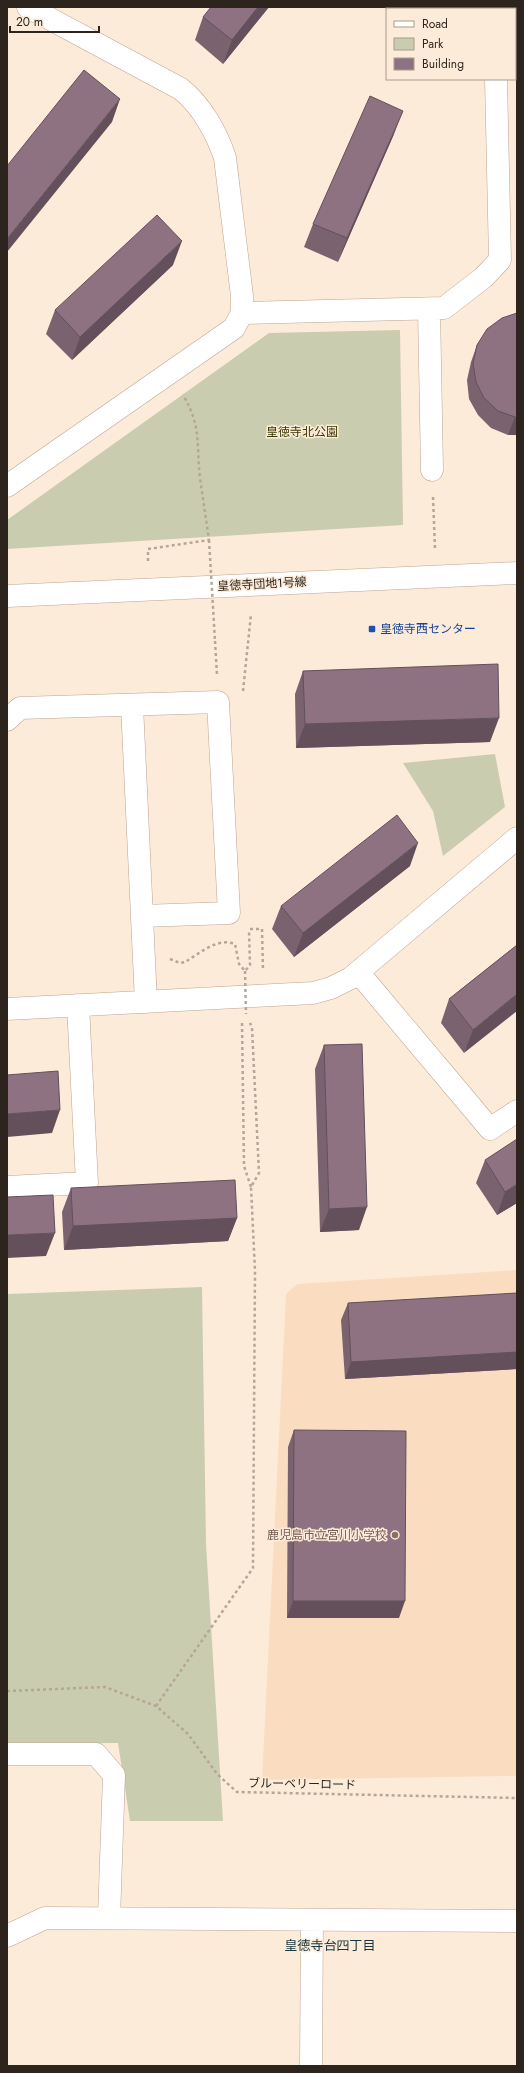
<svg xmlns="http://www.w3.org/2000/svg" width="524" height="2073" viewBox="0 0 524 2073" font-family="Jost,'Noto Sans JP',sans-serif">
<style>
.built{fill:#faddc1}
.green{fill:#caccb0}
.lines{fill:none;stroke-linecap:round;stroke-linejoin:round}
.minor-casing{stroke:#bba590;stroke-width:23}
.path{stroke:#b5a698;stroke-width:2.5;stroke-dasharray:3 3;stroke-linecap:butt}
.minor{stroke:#fff;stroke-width:22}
.path-bridge{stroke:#b5a698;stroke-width:2.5;stroke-dasharray:3 3;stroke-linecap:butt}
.wall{fill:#7a626f}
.shaded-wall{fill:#63505a}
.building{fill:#8e7281;stroke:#63505a}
.transit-dot{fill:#1a4fb4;stroke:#fdebd9;stroke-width:1.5}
.education-dot{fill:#8d6e63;stroke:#fdebd9;stroke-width:1.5}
.labels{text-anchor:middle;stroke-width:3;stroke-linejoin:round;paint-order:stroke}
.park-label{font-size:12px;fill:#373801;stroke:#fdebd9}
.street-label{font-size:12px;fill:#2d251d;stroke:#fdebd9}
.transit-label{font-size:12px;fill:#164399;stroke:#fdebd9;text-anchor:start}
.education-label{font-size:12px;fill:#785e54;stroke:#fdebd9;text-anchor:end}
.neighbourhood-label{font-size:13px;fill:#15363d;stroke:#fdebd9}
</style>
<rect width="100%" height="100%" fill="#fdebd9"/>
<!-- built -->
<path class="built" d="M517 1270V1776L262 1780 286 1294 297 1284Z"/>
<!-- green -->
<path class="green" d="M400 330 403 525 7 549V520L269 333Z
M495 754 505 807 443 856 433 811 403 763Z
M202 1287 206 1544 223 1821H130L118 1743 7 1744V1294Z"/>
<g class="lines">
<!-- minor casing -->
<g class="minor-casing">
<path id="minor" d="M429 309 432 470
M242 313 444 308 484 277 500 260 496 79
M7 486 234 328 242 313V296L225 158C217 133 201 105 181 89L28 7
M7 596 517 573
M132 705 146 1002
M7 720 20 708 218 702 229 913 142 916
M358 972 490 1129 517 1111
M7 1009 313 993 331 988 351 978 517 838
M7 1187 87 1183 78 1005
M7 1754H96L114 1775 109 1918
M7 1936 45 1918 517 1921
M311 2066 312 1920"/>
</g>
<!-- path -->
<path class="path" d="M433 497 435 549
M148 561V549L209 540C206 519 203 499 200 478 196 444 202 427 183 395
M215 641 217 675
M243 691 251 614
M250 929H262L263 970
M170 959 180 963 185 962C199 954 217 937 235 944L239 964 245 971 250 965 249 931
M242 1023 244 1166 251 1187
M7 1691 105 1687 156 1706 188 1734 217 1774 237 1792 517 1798
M156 1706 253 1568 255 1271 251 1187 259 1173 252 1028 250 1023"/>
<!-- minor -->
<use href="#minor" class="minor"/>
<!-- path-bridge -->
<path class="path-bridge" d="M209 540 215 641
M245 971 246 1014"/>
</g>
<!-- wall -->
<path class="wall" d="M269 7 223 64 195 40 203 17Z
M394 134 338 262 304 247 313 224Z
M173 265 72 360 46 334 55 310Z
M517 313V435H508L491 428 478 415 469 399 467 380 471 362 477 345Z
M303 671 490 742 296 748 295 694Z
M410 866 294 957 272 929 281 906Z
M517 945 464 1053 441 1023 449 999Z
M324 1045 359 1230 320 1232 315 1069Z
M485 1160 517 1203 497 1215 476 1183Z
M71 1188 237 1218 228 1241 64 1250 62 1212Z
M517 1293V1369L345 1379 341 1320 348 1303Z
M294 1430 399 1618H287L288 1447Z"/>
<!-- shaded-wall -->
<path class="shaded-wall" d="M258 7H269L223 64 232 40Z
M120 99 112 122 7 252V239Z
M403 111 394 134 338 262 347 238Z
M182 241 173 265 72 360 80 337Z
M515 417 517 418V435H508Z
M499 718 490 742 296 748 305 724Z
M418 843 410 866 294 957 303 933Z
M517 994V1011L464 1053 473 1030Z
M60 1110 52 1133 7 1137V1114Z
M517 1184V1203L497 1215 505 1192Z
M367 1207 359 1230 320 1232 329 1209Z
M237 1218 228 1241 64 1250 73 1226Z
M55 1233 46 1256 7 1258V1235Z
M517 1352V1369L345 1379 351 1362Z
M293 1601H405L399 1618H287Z"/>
<!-- building -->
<path class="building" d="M211 7H258L232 40 203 17Z
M84 70 120 99 7 239V166Z
M370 96 403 111 347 238 313 224Z
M157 215 182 241 80 337 55 310Z
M517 313V418L515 417 498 411 484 398 476 382 473 363 477 345 487 329 502 318Z
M498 664 499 718 305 724 303 671Z
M397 815 418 843 303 933 281 906Z
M517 945V994L473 1030 449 999Z
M362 1044 367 1207 329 1209 324 1045Z
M58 1071 60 1110 7 1114V1075Z
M517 1139V1184L505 1192 485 1160Z
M235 1180 237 1218 73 1226 71 1188Z
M53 1195 55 1233 7 1235V1197Z
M517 1293V1352L351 1362 348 1303Z
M294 1430 406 1431 405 1601H293Z"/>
<!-- markers -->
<rect class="transit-dot" x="368" y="625" width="8" height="8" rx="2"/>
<circle class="education-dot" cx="395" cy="1535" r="4"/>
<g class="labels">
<!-- park labels -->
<g class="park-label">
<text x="302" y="436">皇徳寺北公園</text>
</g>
<!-- street labels -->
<g class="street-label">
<text transform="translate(262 584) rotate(-3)" y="4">皇徳寺団地1号線</text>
<text transform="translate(302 1784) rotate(1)" y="4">ブルーベリーロード</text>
</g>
<!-- transit labels -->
<g class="transit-label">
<text x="380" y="633">皇徳寺西センター</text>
</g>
<!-- education labels -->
<g class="education-label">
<text x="387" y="1539">鹿児島市立宮川小学校</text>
</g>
<!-- neighbourhood labels -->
<g class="neighbourhood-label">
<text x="330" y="1950">皇徳寺台四丁目</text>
</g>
</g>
<!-- border -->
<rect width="524" height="2073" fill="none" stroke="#2d251d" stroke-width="16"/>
<!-- legend -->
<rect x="386" y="8" width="130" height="72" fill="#fdebd9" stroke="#aa9c8e"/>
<rect x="394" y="21" width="20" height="6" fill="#ffffff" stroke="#aa9c8e"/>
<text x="422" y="28" font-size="12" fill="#2d251d">Road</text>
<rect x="394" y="38" width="20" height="12" fill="#caccb0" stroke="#aa9c8e"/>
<text x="422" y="48" font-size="12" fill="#2d251d">Park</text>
<rect x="394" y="58" width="20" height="12" fill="#8e7281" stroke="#aa9c8e"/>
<text x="422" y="68" font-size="12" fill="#2d251d">Building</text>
<!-- scale -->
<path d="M10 26v6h89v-6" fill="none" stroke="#2d251d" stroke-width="2"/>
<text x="16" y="26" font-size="12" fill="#2d251d" stroke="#fdebd9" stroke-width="3" paint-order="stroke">20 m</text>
</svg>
